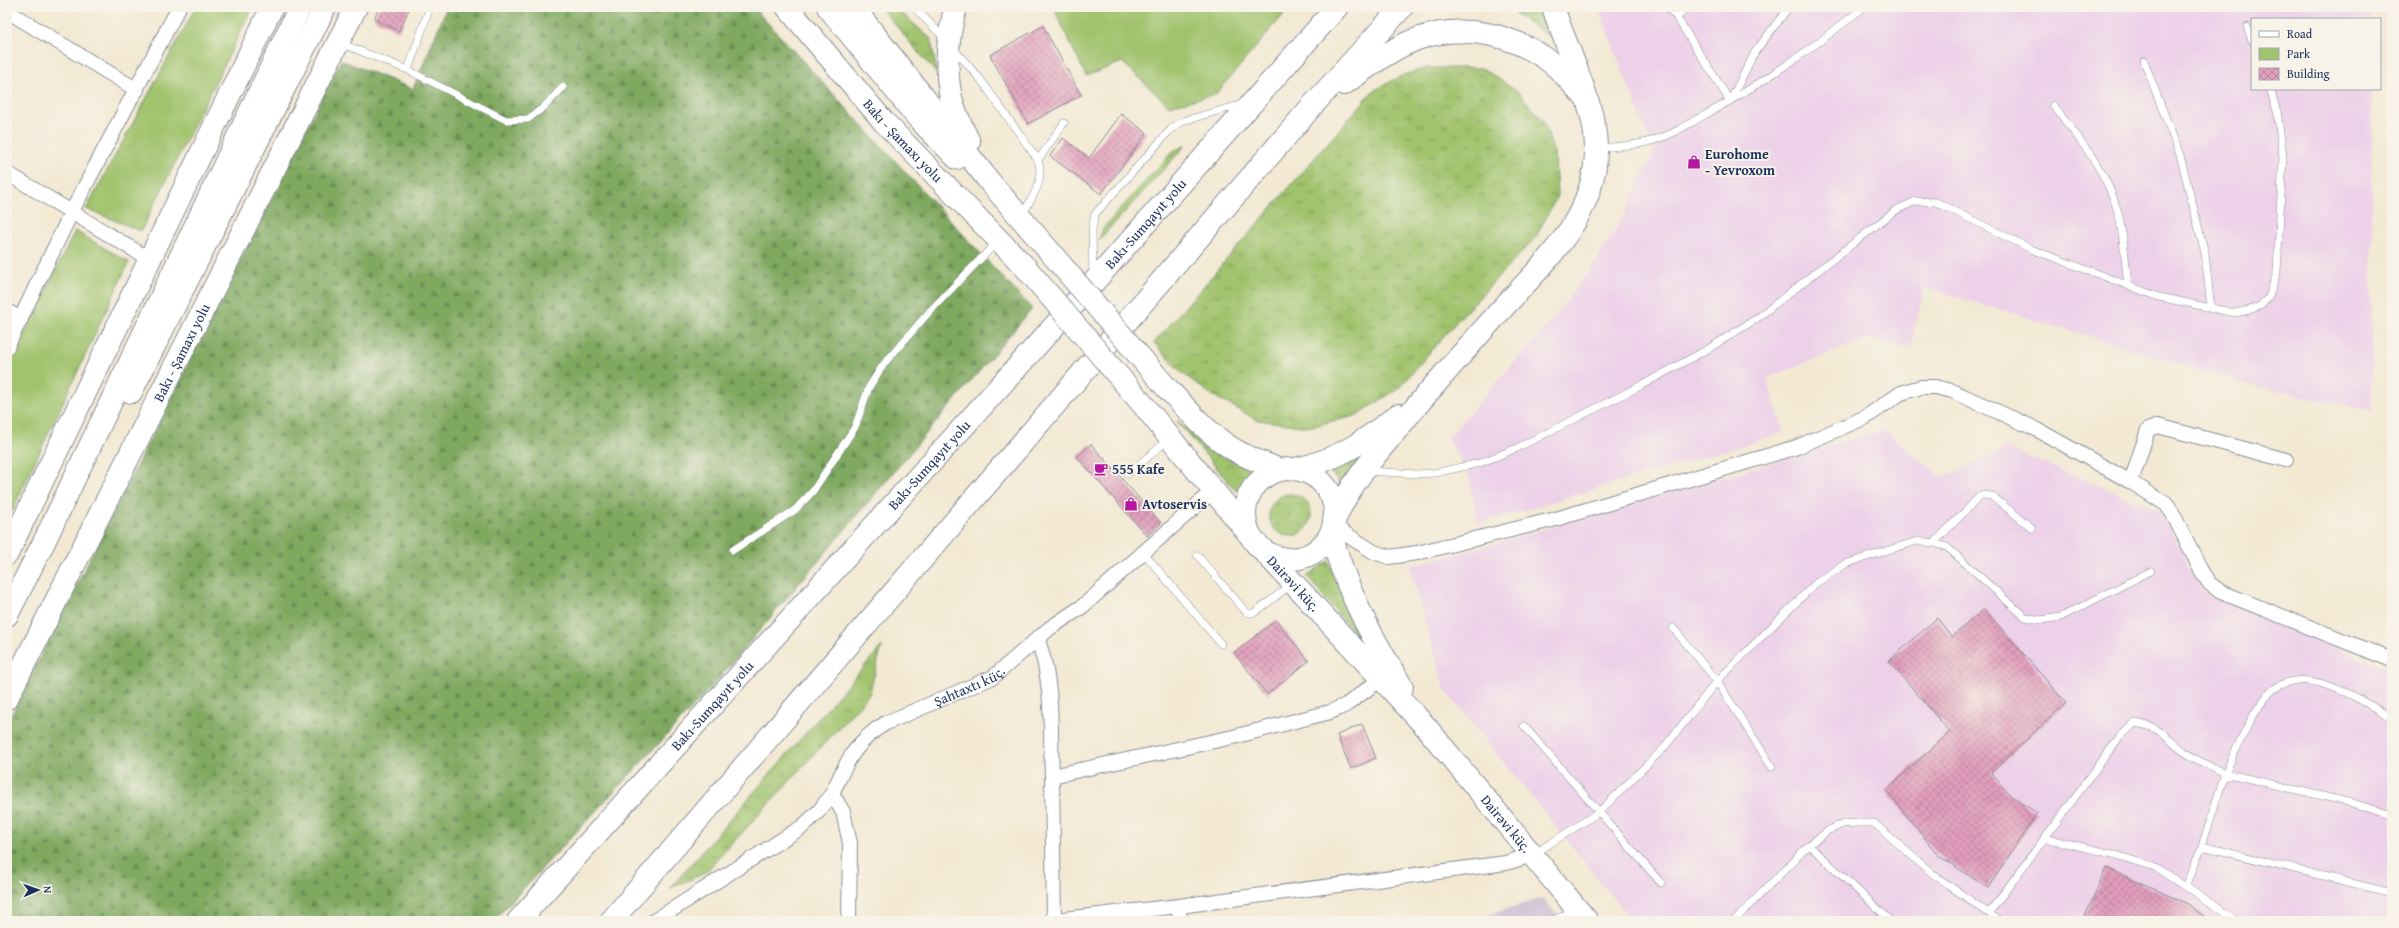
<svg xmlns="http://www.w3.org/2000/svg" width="2399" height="928" viewBox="0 0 2399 928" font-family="'Gentium Book Plus',serif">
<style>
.built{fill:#edd1e9}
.industrial{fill:#ccbfd4}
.grass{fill:url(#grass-tufts);stroke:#5e7966}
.forest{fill:url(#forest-firs);stroke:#4e6c5f}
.park{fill:#a0c36d;stroke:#5e7966}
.building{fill:url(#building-cross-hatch)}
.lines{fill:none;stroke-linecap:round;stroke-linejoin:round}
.lane-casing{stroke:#878c98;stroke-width:8}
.street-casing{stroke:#878c98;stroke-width:16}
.primary-casing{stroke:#878c98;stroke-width:24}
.highway-casing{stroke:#878c98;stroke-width:24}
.lane{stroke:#fff;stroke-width:7}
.street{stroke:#fff;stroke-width:14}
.primary{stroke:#fff;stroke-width:22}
.highway{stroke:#fff;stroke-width:22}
.highway-bridge-casing{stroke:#878c98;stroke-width:24;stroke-linecap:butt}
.highway-bridge{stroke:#fff;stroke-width:22}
.labels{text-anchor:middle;stroke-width:4;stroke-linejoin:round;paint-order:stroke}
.street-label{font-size:14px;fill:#1b2f5e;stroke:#f7f3e8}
.poi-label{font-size:14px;font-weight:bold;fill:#1b2f5e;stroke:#f7f3e8;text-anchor:start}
</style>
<defs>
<pattern id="grass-tufts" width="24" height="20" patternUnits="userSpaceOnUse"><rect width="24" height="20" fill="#a0c36d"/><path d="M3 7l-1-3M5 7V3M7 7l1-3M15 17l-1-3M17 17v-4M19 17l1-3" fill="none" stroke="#829f5d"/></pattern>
<pattern id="forest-firs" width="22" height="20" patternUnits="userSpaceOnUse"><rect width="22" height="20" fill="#80a960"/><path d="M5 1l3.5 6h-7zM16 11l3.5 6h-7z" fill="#688a52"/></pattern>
<pattern id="building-cross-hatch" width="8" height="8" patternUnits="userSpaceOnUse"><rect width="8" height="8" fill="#e29ebb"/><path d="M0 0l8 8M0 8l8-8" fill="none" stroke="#b6819b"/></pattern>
</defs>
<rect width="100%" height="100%" fill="#f7f3e8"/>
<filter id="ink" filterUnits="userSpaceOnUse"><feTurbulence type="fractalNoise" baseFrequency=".025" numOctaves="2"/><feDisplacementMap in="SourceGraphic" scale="8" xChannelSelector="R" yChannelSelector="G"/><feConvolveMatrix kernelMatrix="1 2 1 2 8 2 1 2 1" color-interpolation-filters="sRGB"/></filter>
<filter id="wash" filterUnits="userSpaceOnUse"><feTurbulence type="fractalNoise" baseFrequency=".012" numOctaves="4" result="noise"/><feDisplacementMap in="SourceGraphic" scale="16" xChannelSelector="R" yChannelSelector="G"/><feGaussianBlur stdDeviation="0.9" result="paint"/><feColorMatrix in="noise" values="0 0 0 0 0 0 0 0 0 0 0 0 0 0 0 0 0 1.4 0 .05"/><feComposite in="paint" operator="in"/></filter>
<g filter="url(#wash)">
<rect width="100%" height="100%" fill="#f3e9d3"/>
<!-- built -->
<path class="built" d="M1598 7H2365L2372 19H2252V89H2372V411L2250 385 1924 287 1910 349 1869 338 1767 378 1784 433 1478 524 1468 474 1448 438 1554 317 1596 262 1625 214 1654 152Z
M1884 430 1942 478 2007 448 2162 512 2202 592 2392 671V921H1632L1445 690 1409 566 1480 548Z"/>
<!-- industrial -->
<path class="industrial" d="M1543 898 1562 921H1467Z"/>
<!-- grass -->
<path class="grass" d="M880 7H895L931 39 937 74Z
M1497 7H1536L1548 36 1512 11Z
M1428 68H1482L1516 90 1543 120 1555 156 1557 196 1536 237 1458 320 1398 389 1355 416 1308 427 1257 420 1210 394 1181 372 1154 343 1373 91 1403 75Z
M1186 145 1099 240 1103 228 1173 151Z
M1177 421 1203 444 1223 457 1260 471 1236 491Z
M1377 441 1341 486 1330 471Z
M1269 515a21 21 0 1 1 42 0a21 21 0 1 1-42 0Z
M1328 561 1378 662 1307 576Z
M882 646 869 695 705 873 670 888Z"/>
<!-- forest -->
<path class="forest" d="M447 7H753L1032 309 709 690 493 921H7V723L341 60 413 89Z"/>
<!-- park -->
<path class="park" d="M196 7H253L141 231 86 209Z
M1059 7H1290L1216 94 1169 106 1122 62 1086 76 1055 11Z
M75 231 129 262 12 511 7 509V368Z"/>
<g id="blocks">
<!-- building -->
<path class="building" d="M379 7H410L399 31 374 19Z
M1043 26 1081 95 1028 124 990 55Z
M1121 114 1147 133 1101 194 1050 156 1063 138 1089 158Z
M1091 444 1161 523 1147 536 1077 457Z
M1984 609 2066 703 1991 773 2011 796 2037 813 1988 888 1939 856 1886 790 1950 732 1889 661 1937 618 1952 637Z
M1276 620 1309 661 1267 694 1234 653Z
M1362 724 1376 758 1351 769 1337 735Z
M2106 868 2188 904 2210 921H2083Z"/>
</g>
</g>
<g filter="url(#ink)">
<use href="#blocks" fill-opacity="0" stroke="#878c98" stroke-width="1"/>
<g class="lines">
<!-- lane casing -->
<g class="lane-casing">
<path id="lane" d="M914 7 945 39
M1667 7 1677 18 1730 101
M1677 18 1686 7
M2247 27 2252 40
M340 43 408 70 506 120 528 119 544 107 563 87
M953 48 981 80 1038 160C1045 183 1032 196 1022 216
M2144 61 2180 155 2205 253 2211 309
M408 70 430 7
M1730 101 1755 52 1789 7
M2053 105C2077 136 2106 170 2117 209 2124 234 2125 260 2128 285
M1599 148C1622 146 1646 145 1668 135 1680 130 1693 121 1705 115 1761 84 1815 47 1864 7
M1038 160 1064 123
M1093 275 1092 229 1095 214 1171 129 1183 121 1243 104
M1368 471 1416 474 1435 473 1480 463 1517 448 1642 385 1708 349 1756 319 1896 210 1916 201 1936 202 2031 249 2159 297 2235 313 2249 310 2260 306 2269 297 2277 272 2283 156 2277 111 2270 89
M1128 474 1169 439
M1934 543 1981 495 1992 496 2032 528
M733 550 795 510 813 491 855 427 869 387 883 365 929 312 997 242
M1143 552 1221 644
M1197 555 1247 613H1254L1291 585
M1673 628 1717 681 1772 767
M1524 726 1661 883
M2044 838 2113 854 2155 867 2238 921
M1809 845 1891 921
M2202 846 2392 893
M1534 854 1599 812 1663 749 1717 681 1815 584 1845 564 1917 541 1934 543 1947 547 2025 617 2041 620 2061 617 2151 571
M2186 887 2202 846 2225 773 2356 804 2392 815
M1989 913 2121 735 2135 723C2162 727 2163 736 2183 751 2197 761 2211 767 2225 773 2236 751 2255 704 2274 689 2307 664 2363 701 2392 718
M1550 921 1563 916 1574 908
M1734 921 1809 845 1829 830 1843 824 1859 823H1874L1934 875 2000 921"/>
</g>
<!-- street casing -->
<g class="street-casing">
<g id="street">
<path d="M7 11 137 90"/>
<path d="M7 173 149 259"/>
<path d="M7 311 21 319"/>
<path d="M7 347 71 213 179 7"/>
<path d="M2131 482 2148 430 2158 426 2286 460"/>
<path d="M1333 526 1374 552 1389 557 1417 553 1556 519 1797 447 1866 417 1901 393 1921 387H1935L1952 391 2036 429 2131 482 2166 504 2173 514 2203 574 2210 584 2221 592 2392 660"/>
<path d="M1037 638C1054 681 1050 730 1052 776"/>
<path d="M1179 906 1180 921"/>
<path d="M1054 920 1179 906 1506 863 1532 855"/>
<path d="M654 921 802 827 819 811 832 794"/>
<path id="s1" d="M849 921 850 843 843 812 832 794C846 763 855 741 886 723L993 677 1050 628 1083 606 1214 490"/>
<path d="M1054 921 1052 776 1233 737 1330 712 1346 705 1381 679"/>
</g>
</g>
<!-- primary casing -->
<g class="primary-casing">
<g id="primary">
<path d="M1331 533C1345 589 1372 637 1402 687"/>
<path id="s2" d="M1259 546 1426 727 1587 921"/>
</g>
</g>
<!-- highway casing -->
<g class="highway-casing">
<g id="highway">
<path id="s3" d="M787 7 884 122 1026 268"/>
<path d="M828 7 918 118 957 158"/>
<path d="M853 7 989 181 1044 245"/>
<path d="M956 7C948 33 945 66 950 93 953 110 962 127 969 142"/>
<path d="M1344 84C1368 67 1393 47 1420 38 1466 23 1516 35 1553 64 1563 72 1572 84 1581 93"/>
<path d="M1166 387C1188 410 1211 438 1240 453 1253 460 1267 464 1280 470"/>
<path d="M131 392 325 7"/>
<path d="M1145 407 1249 534"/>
<path d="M1296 469C1340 459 1363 442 1398 415"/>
<circle cx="1290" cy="514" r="45"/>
<path d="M1334 521C1349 485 1373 458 1398 428 1431 388 1466 349 1501 310 1543 264 1597 216 1596 148 1596 105 1566 48 1553 7"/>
<path d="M7 554 272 7"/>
<path d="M7 615 44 542 300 7"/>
<path id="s4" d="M7 698 356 7"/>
<path id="s5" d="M518 921 1093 283 1337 7"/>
<path d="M611 921 1312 106 1402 7"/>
</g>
</g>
<!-- lane -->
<use href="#lane" class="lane"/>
<!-- street -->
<use href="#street" class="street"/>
<!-- primary -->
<use href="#primary" class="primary"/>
<!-- highway -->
<use href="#highway" class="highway"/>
<!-- highway-bridge casing -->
<g class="highway-bridge-casing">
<path id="highway-bridge" d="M1044 245 1166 387
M1026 268 1145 407"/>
</g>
<!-- highway-bridge -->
<use href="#highway-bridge" class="highway-bridge"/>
</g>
</g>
<!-- icons -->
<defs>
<g id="shop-bare" transform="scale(1.08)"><path d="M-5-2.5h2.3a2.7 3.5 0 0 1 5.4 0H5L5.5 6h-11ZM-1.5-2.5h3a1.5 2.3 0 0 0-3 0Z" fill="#b5179e" stroke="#f7f3e8" stroke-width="2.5" paint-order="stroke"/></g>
<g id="cafe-bare" transform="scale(1.08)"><path d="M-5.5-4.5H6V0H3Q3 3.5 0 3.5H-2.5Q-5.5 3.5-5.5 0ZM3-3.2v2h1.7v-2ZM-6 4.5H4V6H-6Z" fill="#b5179e" stroke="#f7f3e8" stroke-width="2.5" paint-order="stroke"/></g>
</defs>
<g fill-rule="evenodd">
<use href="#shop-bare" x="1694" y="162"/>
<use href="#cafe-bare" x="1101" y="469"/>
<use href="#shop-bare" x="1131" y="504"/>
</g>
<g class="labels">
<!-- street labels -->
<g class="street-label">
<text dy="5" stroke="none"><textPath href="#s3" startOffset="177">Bakı - Şamaxı yolu</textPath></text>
<text dy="5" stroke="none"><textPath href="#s5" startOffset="938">Bakı-Sumqayıt yolu</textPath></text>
<text dy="5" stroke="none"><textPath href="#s4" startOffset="387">Bakı - Şamaxı yolu</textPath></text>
<text dy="5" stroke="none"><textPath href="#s5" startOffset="614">Bakı-Sumqayıt yolu</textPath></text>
<text dy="5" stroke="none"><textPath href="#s2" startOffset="51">Dairəvi küç.</textPath></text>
<text dy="5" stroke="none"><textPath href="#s1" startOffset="313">Şahtaxtı küç.</textPath></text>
<text dy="5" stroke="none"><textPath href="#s5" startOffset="290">Bakı-Sumqayıt yolu</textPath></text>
<text dy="5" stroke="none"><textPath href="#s2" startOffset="372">Dairəvi küç.</textPath></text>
</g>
<!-- poi labels -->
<g class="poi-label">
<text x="1705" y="159">Eurohome<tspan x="1705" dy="16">- Yevroxom</tspan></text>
<text x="1112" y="474">555 Kafe</text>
<text x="1142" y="509">Avtoservis</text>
</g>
</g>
<!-- margin -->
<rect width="2399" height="928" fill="none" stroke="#f7f3e8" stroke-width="24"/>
<!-- legend -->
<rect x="2251" y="18" width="130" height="72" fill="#f7f3e8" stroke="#9fa5b1"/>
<rect x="2259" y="31" width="20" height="6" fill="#ffffff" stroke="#9fa5b1"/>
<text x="2287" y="38" font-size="12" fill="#1b2f5e">Road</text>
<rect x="2259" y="48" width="20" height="12" fill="#a0c36d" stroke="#9fa5b1"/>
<text x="2287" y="58" font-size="12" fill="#1b2f5e">Park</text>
<rect x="2259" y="68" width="20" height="12" fill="url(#building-cross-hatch)" stroke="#9fa5b1"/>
<text x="2287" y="78" font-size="12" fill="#1b2f5e">Building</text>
<!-- north arrow -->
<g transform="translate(38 890) rotate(88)" stroke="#f7f3e8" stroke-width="3" paint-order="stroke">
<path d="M0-3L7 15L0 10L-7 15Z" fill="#1b2f5e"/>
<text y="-6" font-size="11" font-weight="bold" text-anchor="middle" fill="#1b2f5e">N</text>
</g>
</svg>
